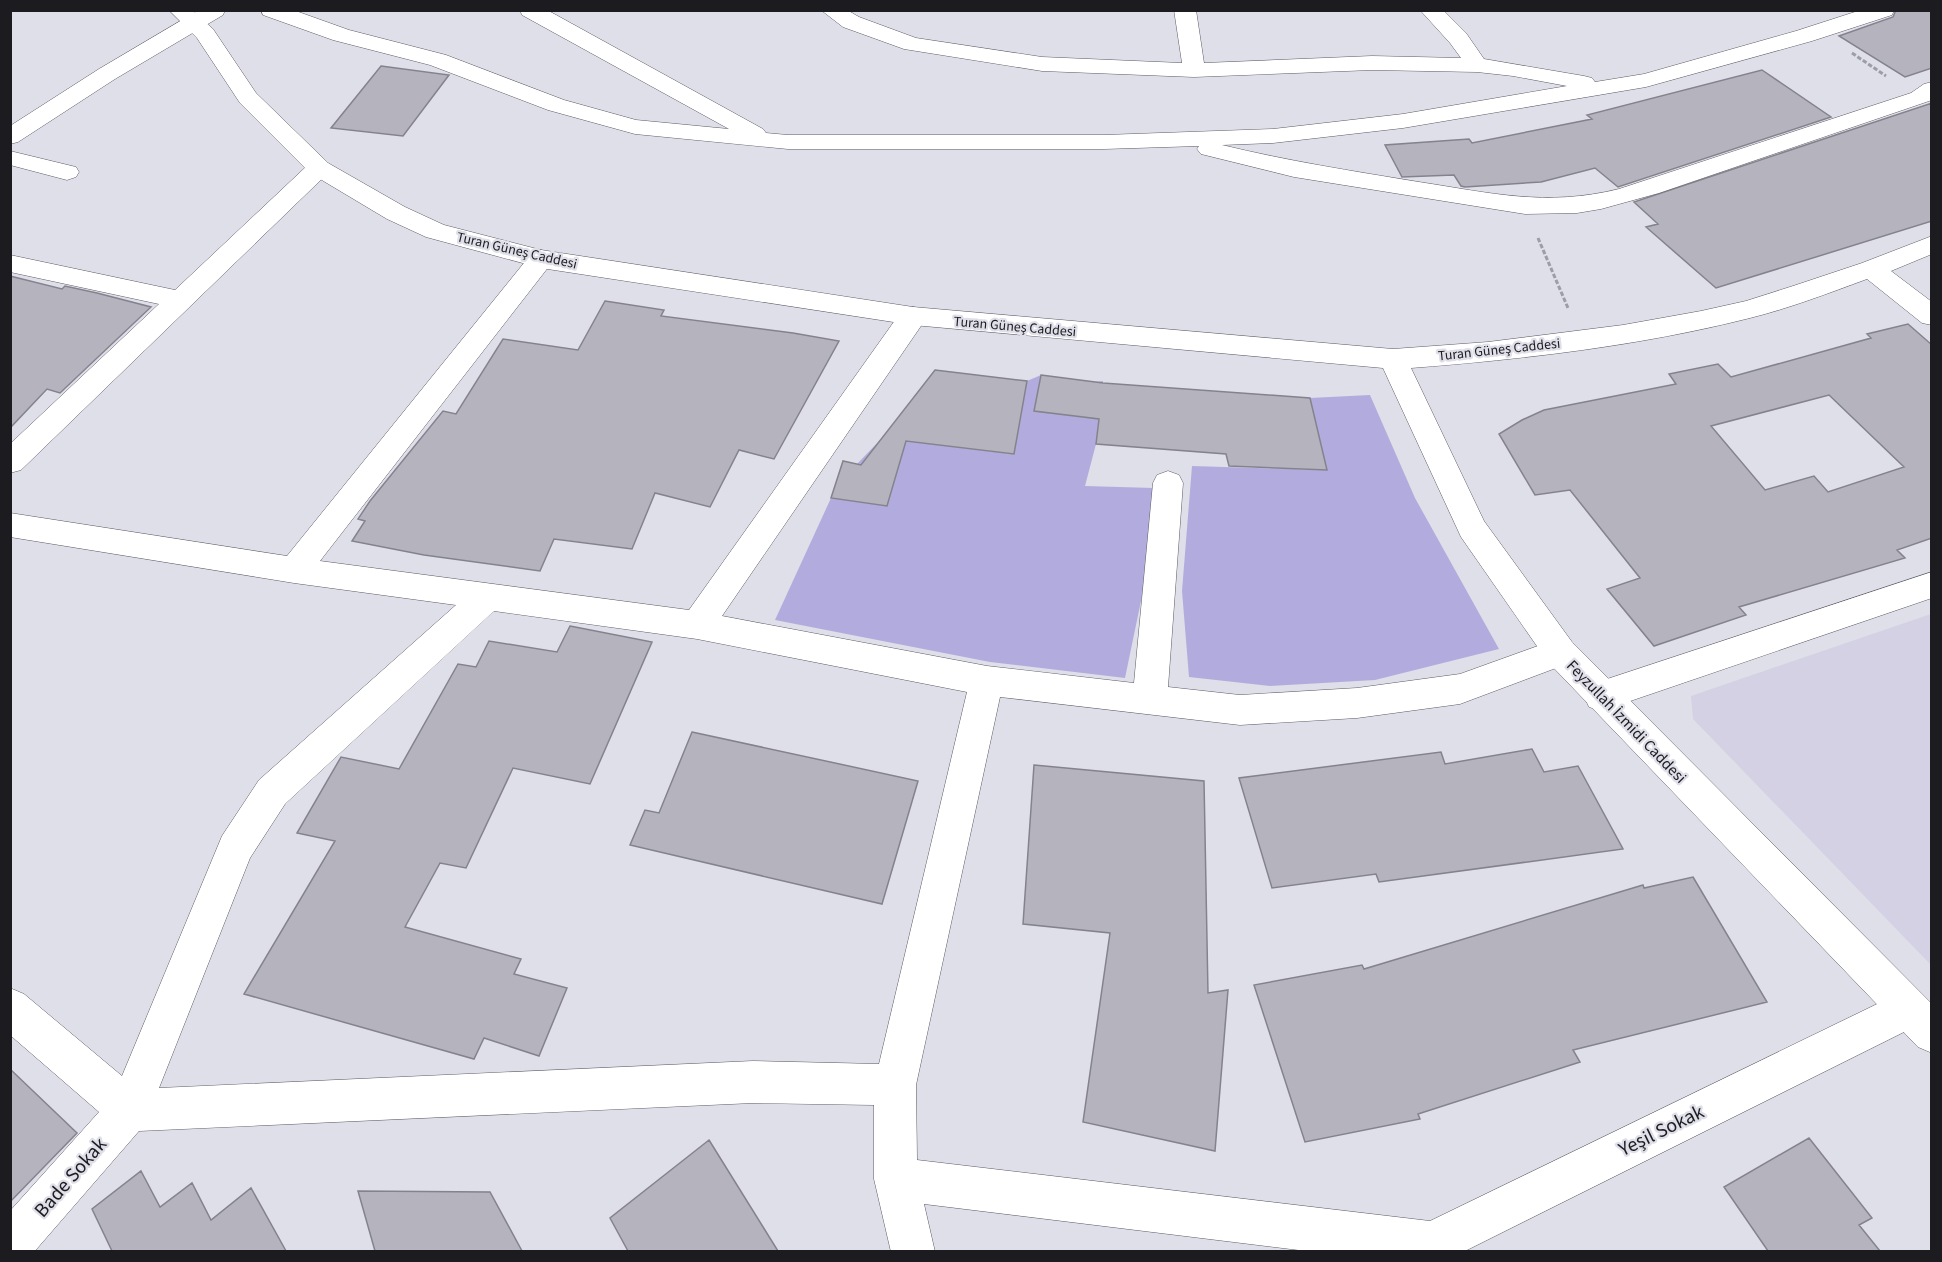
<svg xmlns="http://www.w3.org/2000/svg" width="1942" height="1262" viewBox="0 0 1942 1262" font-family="'Source Sans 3',sans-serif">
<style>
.built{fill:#d3d1e3}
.green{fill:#b1acdd}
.building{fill:#b5b4be;stroke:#84838d;stroke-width:1.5;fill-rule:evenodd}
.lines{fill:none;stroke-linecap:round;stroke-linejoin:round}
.minor-casing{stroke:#5b5b64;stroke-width:1}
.major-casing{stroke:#5b5b64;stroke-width:1}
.path{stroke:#9d9da5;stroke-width:3;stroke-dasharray:4.5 2;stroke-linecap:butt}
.minor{fill:#fff;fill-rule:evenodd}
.major{fill:#fff;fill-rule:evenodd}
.labels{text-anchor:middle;stroke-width:4.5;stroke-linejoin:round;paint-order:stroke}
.far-street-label{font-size:14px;fill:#1c1b1f;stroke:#dfdfe9}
.street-label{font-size:16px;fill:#1c1b1f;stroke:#dfdfe9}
.near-street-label{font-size:20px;fill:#1c1b1f;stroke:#dfdfe9}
</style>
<rect width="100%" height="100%" fill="#dfdfe9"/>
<!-- built -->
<path class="built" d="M1931 614H1932L1931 965 1693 719 1691 696Z"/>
<!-- green -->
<path class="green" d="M1041 375 1035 411 1088 418 1094 382 1103 381 1096 444 1085 486 1154 488 1147 572 1125 678 990 662 775 620 831 498 887 506 897 470 857 464 882 438 1013 454 1027 381Z
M1370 395 1415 498 1499 649 1375 680 1270 686 1189 677 1182 591 1192 466 1326 470 1310 398Z"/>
<!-- building -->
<path class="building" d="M1896 10H1932V68L1905 77 1839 36 1893 17Z
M381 66 449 75 403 136 331 128Z
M1762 70 1831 117 1618 187 1595 168 1541 182 1465 187 1461 186 1454 175 1402 177 1385 145 1469 139 1472 143 1592 119 1587 115Z
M1932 103V221L1716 288 1646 227 1658 224 1634 202Z
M10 276 62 289 65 286 97 293 151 307 60 393 47 389 10 428Z
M605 301 664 310 661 316 793 333 839 341 774 459 739 450 710 507 655 493 632 549 554 539 540 571 424 555 352 541 365 521 358 519 370 501 443 411 456 414 503 339 578 350Z
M1908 324 1932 345V538L1897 550 1905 558 1739 607 1746 615 1654 646 1607 589 1640 578 1570 490 1535 495 1499 434 1522 420 1544 410 1676 384 1669 374 1718 364 1731 377 1871 338 1867 334ZM1829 395 1904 467 1828 492 1814 476 1765 490 1711 426Z
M935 370 1027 381 1014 454 906 441 887 506 831 498 843 461 861 465Z
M1041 375 1103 383 1310 398 1327 470 1229 466 1226 454 1096 444 1099 419 1034 411Z
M570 626 652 642 590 784 513 768 466 868 440 863 405 927 521 959 514 974 567 988 539 1056 484 1038 474 1059 244 994 335 841 297 833 341 757 399 769 458 664 476 667 489 641 557 652Z
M692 732 918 781 882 904 630 845 645 810 659 813Z
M1532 749 1544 772 1578 766 1623 849 1379 882 1376 874 1272 888 1239 778 1441 752 1445 764Z
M1034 765 1204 781 1208 993 1228 990 1215 1151 1083 1122 1110 933 1023 924Z
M1693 877 1767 1002 1573 1050 1580 1062 1418 1114 1420 1119 1305 1142 1254 985 1362 965 1364 969 1643 885 1644 888Z
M10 1069 77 1133 10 1202Z
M1809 1138 1872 1218 1859 1225 1880 1251H1768L1724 1187Z
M709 1140 778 1251H628L610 1218Z
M141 1171 160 1207 192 1183 211 1220 251 1188 286 1251H112L92 1209Z
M358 1191 490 1192 522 1251H375Z"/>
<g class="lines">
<!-- minor casing -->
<g class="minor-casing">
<path id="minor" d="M199 10H225L223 15 115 79 18 142 10 144V126L99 69Z
M261 10H293L349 30 446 55 564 100 636 120 729 129 522 15 520 10H547L763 129 766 133 788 135H1104L1273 129 1403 114 1567 86 1513 76 1477 72 1372 70 1194 77 1042 71 904 49 843 27 821 10H847L859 17 916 38 1042 57 1182 63 1174 10H1196L1204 63 1372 56 1461 58 1450 43 1420 10H1443L1466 33 1484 59 1584 76 1592 78 1595 82 1644 74 1796 31 1861 10H1894L1892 15 1812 41 1646 87 1403 128 1273 143 1222 145C1288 161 1352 171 1419 182 1491 193 1546 207 1619 189L1911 93 1924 84 1932 82V100L1659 193 1601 209 1577 213 1525 214 1294 177 1201 154 1197 149 1199 146 1104 149H788L635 134 548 110 430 65 333 40 263 15Z
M10 151 76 167 79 172 76 177 67 180 10 165Z
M319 161 328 163 331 168 328 173 21 470 10 473V444L159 304 10 272V255L175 290 310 163Z
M541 250 550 253 554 259 550 265 320 561 689 610 903 309 913 307 923 309 927 316 923 323 722 616 987 666 1134 683 1153 483 1157 475 1168 471 1179 475 1183 483 1168 687 1240 695 1357 688 1460 674 1560 638 1572 642 1577 652 1572 662 1460 704 1357 718 1240 725 1000 697 916 1085 917 1160 1430 1221 1908 989 1922 995 1928 1009 1922 1023 1463 1252H1315L924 1204 935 1252H891L874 1179V1105L753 1103 139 1131 34 1252H10V1211L99 1112 10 1035V988L24 994 122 1076 222 836 259 780 456 605 294 583 10 537V513L287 556 532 253ZM494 611 697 639 967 692 879 1064 753 1061 159 1088 250 858 285 804Z
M1932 572V598L1601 711 1589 707 1584 696 1589 685 1601 681Z"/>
</g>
<!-- major casing -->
<g class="major-casing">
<path id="major" d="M169 10H192L213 29 256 93 328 163 405 207 444 225 541 250 913 307 1393 349 1488 342 1623 325 1701 311 1746 301 1793 286 1862 263 1932 236V254L1891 271 1932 302V325L1922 323 1867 279C1829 293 1790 308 1750 318 1639 346 1525 359 1411 368L1484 521 1572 642 1932 1004V1053L1918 1047 1548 662 1461 537 1383 368 913 325 541 268 426 237 387 219 310 173 240 103 197 38Z"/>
</g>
<!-- path -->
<path class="path" d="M1852 53 1886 76
M1538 238 1568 308"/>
<!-- minor -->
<use href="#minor" class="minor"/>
<!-- major -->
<use href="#major" class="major"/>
</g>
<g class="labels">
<!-- far-street labels -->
<g class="far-street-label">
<text transform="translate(517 250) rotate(13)" y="5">Turan Güneş Caddesi</text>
<text transform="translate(1015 326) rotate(5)" y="5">Turan Güneş Caddesi</text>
<text transform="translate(1499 349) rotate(-6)" y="5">Turan Güneş Caddesi</text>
</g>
<!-- street labels -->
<g class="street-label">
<text transform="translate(1627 721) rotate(46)" y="6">Feyzullah İzmidi Caddesi</text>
</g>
<!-- near-street labels -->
<g class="near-street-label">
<text transform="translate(1661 1130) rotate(-26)" y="7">Yeşil Sokak</text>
<text transform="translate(70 1177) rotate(-49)" y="7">Bade Sokak</text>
</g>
</g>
<!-- border -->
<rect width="1942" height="1262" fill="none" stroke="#1c1b1f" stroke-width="24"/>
</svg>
